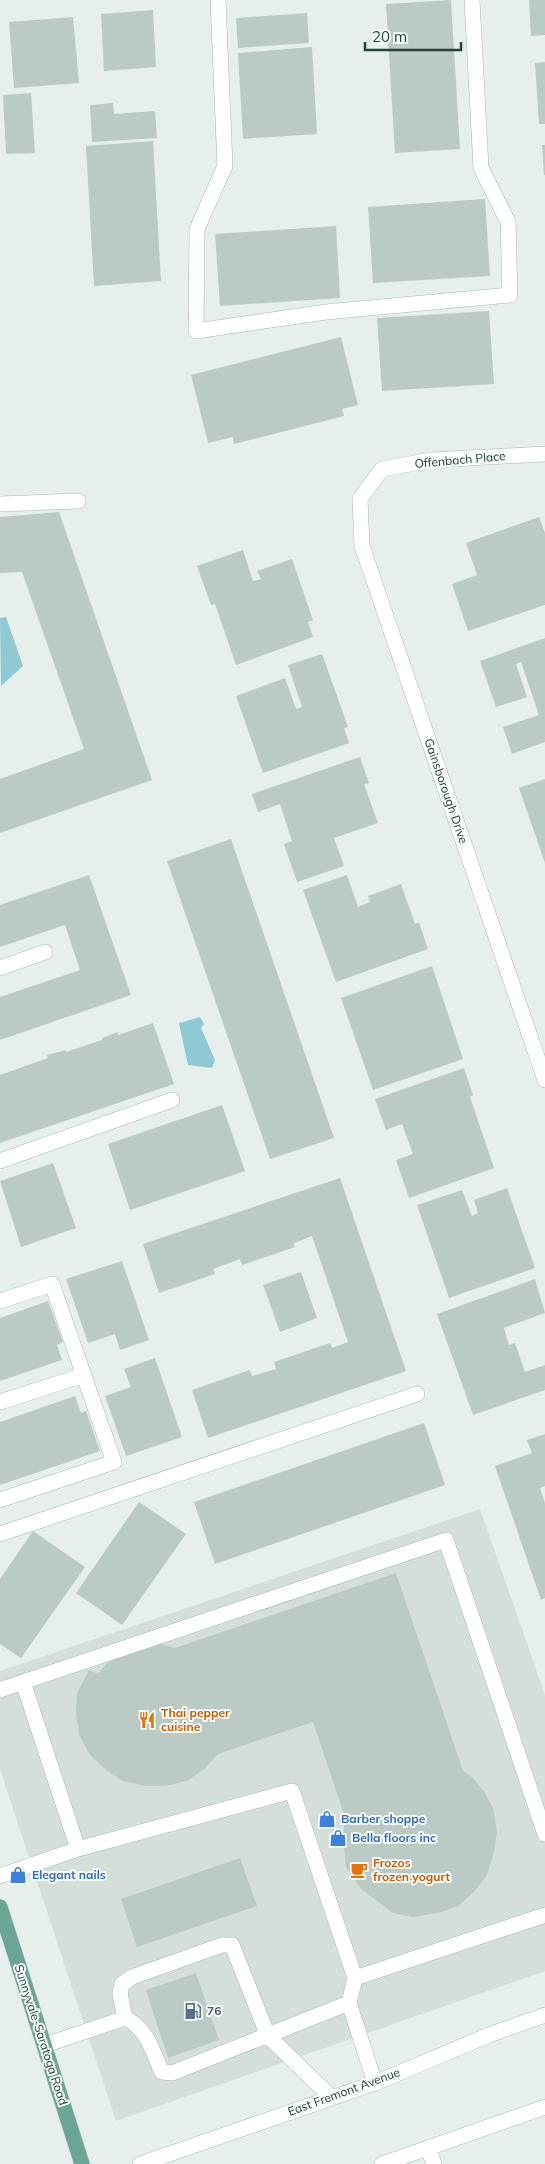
<svg xmlns="http://www.w3.org/2000/svg" width="545" height="2164" viewBox="0 0 545 2164" font-family="Mulish,sans-serif">
<style>
.built{fill:#d4dfda}
.water{fill:#8ec9d4}
.building{fill:#bbcac4}
.lines{fill:none;stroke-linecap:round;stroke-linejoin:round}
.lane-casing{stroke:#a8b8b2;stroke-width:16}
.street-casing{stroke:#a8b8b2;stroke-width:16}
.secondary-casing{stroke:#a4bbb3;stroke-width:16}
.primary-casing{stroke:#c2cac8;stroke-width:16}
.lane{stroke:#fff;stroke-width:15}
.street{stroke:#fff;stroke-width:15}
.secondary{stroke:#fff;stroke-width:15}
.primary{stroke:#6aa596;stroke-width:15}
.labels{text-anchor:middle;stroke-width:4;stroke-linejoin:round;paint-order:stroke}
.street-label{font-size:12px;fill:#24423a;stroke:#f7fbf9}
.food-label{font-size:12px;font-weight:bold;fill:#c56008;stroke:#f7fbf9;text-anchor:start}
.shop-label{font-size:12px;font-weight:bold;fill:#366cbe;stroke:#f7fbf9;text-anchor:start}
.service-label{font-size:12px;font-weight:bold;fill:#4e5e75;stroke:#f7fbf9;text-anchor:start}
</style>
<rect width="100%" height="100%" fill="#e6efeb"/>
<!-- built -->
<path class="built" d="M480 1509 545 1695V1971L116 2121 0 1769V1671Z"/>
<!-- water -->
<path class="water" d="M6 617 23 666 1 686 0 618Z
M200 1017 204 1024 201 1028 215 1060 212 1068 188 1065 179 1023Z"/>
<!-- building -->
<path class="building" d="M451 0 460 149 395 153 386 4Z
M529 0H545V35L531 36Z
M153 10 156 67 104 71 101 14Z
M307 13 309 43 238 48 236 18Z
M73 17 79 83 14 88 9 22Z
M312 47 317 134 243 139 238 53Z
M545 62V124H539L535 63Z
M31 93 35 153 6 154 3 95Z
M113 103 114 114 155 111 157 138 92 142 90 105Z
M153 141 161 281 94 286 86 146Z
M542 145H545V175H544Z
M485 199 490 276 373 283 368 207Z
M336 226 340 298 220 306 215 234Z
M489 311 494 384 382 391 377 318Z
M341 337 358 405 342 409 344 416 234 444 233 437 208 443 191 375Z
M59 512 152 780 0 833V779L84 749 22 572 0 573V517Z
M539 517 545 533V605L468 631 452 584 477 575 466 543Z
M243 550 253 581 261 579 257 571 292 559 313 620 308 622 313 637 236 665 215 604 211 605 197 566Z
M545 638V742L512 754 503 727 539 715 521 662 516 664 527 697 496 707 480 661Z
M322 654 348 727 344 728 349 743 263 773 236 696 285 678 296 709 302 707 288 665Z
M360 757 369 783 364 784 378 823 334 838 344 866 297 882 284 844 292 841 280 804 258 812 252 794Z
M545 779V863L519 788Z
M231 839 334 1138 270 1159 167 861Z
M89 875 131 995 0 1040V997L80 970 65 925 0 947V905Z
M347 875 358 907 370 902 368 896 401 884 415 924 419 922 428 949 336 982 303 890Z
M432 966 463 1059 373 1090 341 998Z
M153 1023 174 1084 0 1143V1075L48 1058 47 1055 66 1050V1052L102 1040V1038L118 1032V1035Z
M464 1068 473 1095 470 1097 494 1168 409 1198 396 1160 413 1154 402 1124 386 1130 375 1099Z
M222 1105 245 1171 130 1210 108 1144Z
M53 1163 76 1228 21 1247 0 1181Z
M340 1178 406 1371 208 1438 192 1390 250 1370 252 1376 276 1369 274 1362 330 1343 332 1348 348 1342 312 1236 294 1243 295 1247 242 1265 240 1259 213 1269 215 1274 159 1293 143 1244Z
M507 1188 535 1268 449 1298 417 1205 462 1190 472 1216 478 1213 474 1200Z
M122 1261 149 1340 120 1350 115 1334 88 1343 66 1279Z
M301 1272 317 1318 280 1332 263 1285Z
M535 1279 545 1313 504 1328 509 1345 515 1343 525 1372 545 1365V1390L473 1415 437 1314Z
M48 1301 63 1342 57 1345 62 1360 0 1381V1318Z
M155 1358 182 1437 126 1456 105 1396 131 1387 124 1369Z
M75 1396 81 1413 86 1411 100 1451 0 1485V1422Z
M424 1423 445 1485 215 1564 194 1502Z
M545 1434V1486L540 1488 545 1503V1598L541 1600 495 1466 532 1453 527 1440Z
M139 1502 186 1534 122 1625 76 1593Z
M33 1531 85 1567 21 1658 0 1644V1579Z
M396 1573 463 1771 473 1778 485 1793 493 1808 497 1833 494 1852 487 1875 474 1892 458 1906 438 1913 413 1917 393 1913 361 1889 346 1867 343 1839 345 1817 313 1722 218 1754 204 1769 187 1781 165 1786H146L123 1781 106 1770 90 1755 79 1735 76 1713 77 1693 89 1670 98 1674 107 1663 123 1653 158 1643 175 1648Z
M240 1858 257 1906 137 1947 121 1899Z
M196 1973 219 2040 168 2058 146 1990Z"/>
<g class="lines">
<!-- lane casing -->
<g class="lane-casing">
<path id="lane" d="M218 0 225 166 197 229 196 331 326 312 510 295 508 222 481 168 472 0
M0 504 78 501
M0 968 45 952
M0 1161 172 1100
M0 1301 52 1284 114 1462 0 1500
M0 1402 84 1375
M0 1534 417 1394
M23 1682 446 1540 545 1834
M0 1690 23 1682 78 1849 0 1876
M78 1849 292 1791 355 1978 349 2003 375 2083
M355 1978 545 1915
M125 2018 120 1994 122 1984 132 1977 222 1945H232L268 2036 331 2097
M45 2045 125 2018C148 2029 152 2051 162 2072L172 2073 349 2003
M428 2148 434 2164"/>
</g>
<!-- street casing -->
<g class="street-casing">
<path id="street" d="M545 454 432 460 382 469 360 499 362 546 545 1080"/>
</g>
<!-- secondary casing -->
<g class="secondary-casing">
<path id="secondary" d="M140 2164 375 2083 489 2035 545 2015
M382 2164 545 2107"/>
</g>
<!-- primary casing -->
<g class="primary-casing">
<path id="primary" d="M0 1907 82 2164"/>
</g>
<!-- lane -->
<use href="#lane" class="lane"/>
<!-- street -->
<use href="#street" class="street"/>
<!-- secondary -->
<use href="#secondary" class="secondary"/>
<!-- primary -->
<use href="#primary" class="primary"/>
</g>
<!-- icons -->
<defs>
<g id="restaurant-bare" transform="scale(1.35)"><path d="M-5-6h1v4h1v-4h1v4h1v-4h1v5L-1.5 .5V6h-2V.5L-5-1ZM5-6V6H3V1.5H1.5Q1.5-4 5-6Z" fill="#e8710a" stroke="#f7fbf9" stroke-width="2.5" paint-order="stroke"/></g>
<g id="shop-bare" transform="scale(1.35)"><path d="M-5-2.5h2.3a2.7 3.5 0 0 1 5.4 0H5L5.5 6h-11ZM-1.5-2.5h3a1.5 2.3 0 0 0-3 0Z" fill="#3f7fe0" stroke="#f7fbf9" stroke-width="2.5" paint-order="stroke"/></g>
<g id="cafe-bare" transform="scale(1.35)"><path d="M-5.5-4.5H6V0H3Q3 3.5 0 3.5H-2.5Q-5.5 3.5-5.5 0ZM3-3.2v2h1.7v-2ZM-6 4.5H4V6H-6Z" fill="#e8710a" stroke="#f7fbf9" stroke-width="2.5" paint-order="stroke"/></g>
<g id="fuel-bare" transform="scale(1.35)"><path d="M-5.5-6h7V0h2V4h1.3V-2.5L3-4.5l.8-.8L6-3V5H2.5V1h-1V6h-7ZM-4.2-4.7v3.2H.2V-4.7Z" fill="#5c6f8a" stroke="#f7fbf9" stroke-width="2.5" paint-order="stroke"/></g>
</defs>
<g fill-rule="evenodd">
<use href="#restaurant-bare" x="147" y="1720"/>
<use href="#shop-bare" x="327" y="1819"/>
<use href="#shop-bare" x="338" y="1838"/>
<use href="#cafe-bare" x="359" y="1870"/>
<use href="#shop-bare" x="18" y="1875"/>
<use href="#fuel-bare" x="193" y="2011"/>
</g>
<g class="labels">
<!-- street labels -->
<g class="street-label">
<text transform="translate(460 460) rotate(-5)" y="4">Offenbach Place</text>
<text transform="translate(446 791) rotate(71)" y="4">Gainsborough Drive</text>
<text transform="translate(41 2035) rotate(72)" y="4">Sunnyvale-Saratoga Road</text>
<text transform="translate(344 2092) rotate(-20)" y="4">East Fremont Avenue</text>
</g>
<!-- food labels -->
<g class="food-label">
<text x="161" y="1717">Thai pepper<tspan x="161" dy="14">cuisine</tspan></text>
<text x="373" y="1867">Frozos<tspan x="373" dy="14">frozen yogurt</tspan></text>
</g>
<!-- shop labels -->
<g class="shop-label">
<text x="341" y="1823">Barber shoppe</text>
<text x="352" y="1842">Bella floors inc</text>
<text x="32" y="1879">Elegant nails</text>
</g>
<!-- service labels -->
<g class="service-label">
<text x="207" y="2015">76</text>
</g>
</g>
<!-- scale -->
<path d="M365 42v8h96v-8" fill="none" stroke="#24423a" stroke-width="2.5"/>
<text x="372" y="42" font-size="15" fill="#24423a" stroke="#f7fbf9" stroke-width="4" paint-order="stroke">20 m</text>
</svg>
